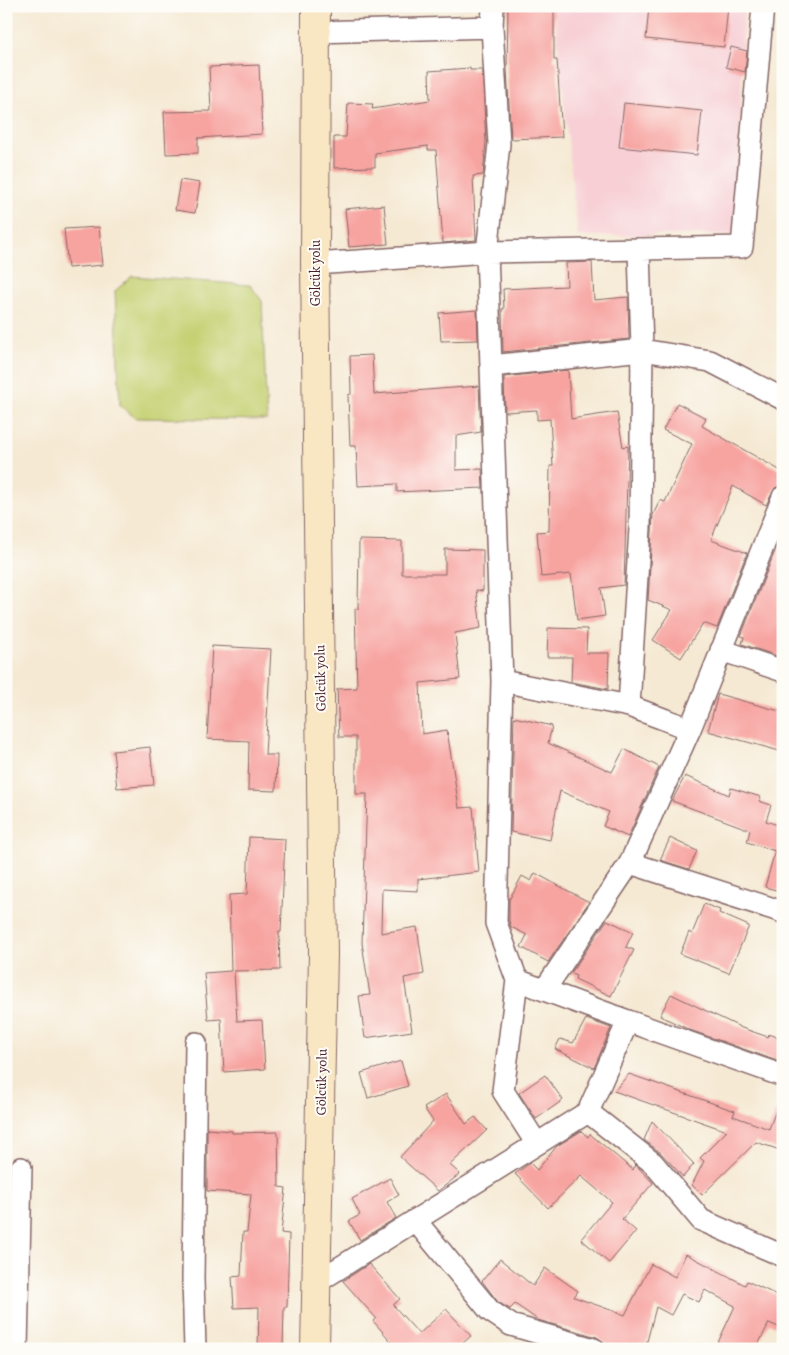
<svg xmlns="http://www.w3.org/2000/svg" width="789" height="1355" viewBox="0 0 789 1355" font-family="Alegreya,serif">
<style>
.built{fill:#f7cfd5}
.green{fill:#c4d071;stroke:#87784e}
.building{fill:#f7a4a1}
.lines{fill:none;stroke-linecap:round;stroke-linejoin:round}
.street-casing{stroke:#866666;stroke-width:24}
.secondary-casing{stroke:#866666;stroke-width:30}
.street{stroke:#fff;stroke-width:21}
.secondary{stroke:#f9e7c3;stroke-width:28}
.labels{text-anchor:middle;stroke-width:4;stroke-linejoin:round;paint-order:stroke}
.street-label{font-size:14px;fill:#4a1f2b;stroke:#fdfcf7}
</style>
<rect width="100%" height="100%" fill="#fdfcf7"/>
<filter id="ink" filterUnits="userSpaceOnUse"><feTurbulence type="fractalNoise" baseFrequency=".02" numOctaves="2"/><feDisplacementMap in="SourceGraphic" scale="10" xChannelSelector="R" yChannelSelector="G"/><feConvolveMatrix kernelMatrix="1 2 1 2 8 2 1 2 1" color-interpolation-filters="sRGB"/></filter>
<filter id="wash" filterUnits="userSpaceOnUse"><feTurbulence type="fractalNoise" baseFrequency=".0096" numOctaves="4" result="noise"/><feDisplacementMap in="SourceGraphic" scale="20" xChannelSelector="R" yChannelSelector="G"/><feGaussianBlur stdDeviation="1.12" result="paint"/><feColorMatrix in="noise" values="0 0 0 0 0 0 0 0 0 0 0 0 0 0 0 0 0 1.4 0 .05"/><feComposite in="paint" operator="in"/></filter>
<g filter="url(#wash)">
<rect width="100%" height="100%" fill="#f5e9d3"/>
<!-- built -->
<path class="built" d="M554 6H744L736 234 578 236Z"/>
<!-- green -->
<path class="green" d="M132 276 250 285 262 301 267 420 136 418 120 406 115 291Z"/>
<g id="blocks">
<!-- building -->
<path class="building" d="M508 6H554V60H557L562 137 511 139 507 70Z
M649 6H728L724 47 646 39Z
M731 47 747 51 745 72 726 67Z
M259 65 262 134 198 138V153L166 154 164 112 211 111 209 67Z
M470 68V70H482L486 141 483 175 473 176 476 240 443 243 436 150H428V146L375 153V167L334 168V137H346L348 103 373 104 372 109 430 100 429 71Z
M624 103 702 111 697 155 619 147Z
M180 180 200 183 195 213 175 210Z
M384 205 388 244 349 247 345 209Z
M99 227 103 265 68 268 64 229Z
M592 262 594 300 628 297 629 339 503 352 502 309H504L503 289 567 286 566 263Z
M477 310 478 340 441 341 439 313Z
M372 355 374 394 479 386 481 432 456 436V470L482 469 483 488 397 492V484L358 486 356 446H350L348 395 351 394 350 356Z
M568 370 571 419 617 412 623 447 628 446 624 585 601 588 605 616 577 620 571 574 541 577 537 532 549 531 550 466H553L550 419 537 420V410L505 412 504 377Z
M677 403 706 418 702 426 783 472V485L775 488 766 505 733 486 711 540 747 553 717 628 703 623 681 658 653 640 672 610 648 600 653 515 660 500 665 502 692 444 663 430Z
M783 531V658L742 644 744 637 741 636Z
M359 540 402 541V574H445V549L483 550V591L476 590 481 628 455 633 460 679 420 683 422 734 447 730 459 808 473 807 479 872 418 879V891L382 889 381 933 417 927 424 974 404 978 412 1031 365 1038 359 996 370 995 362 943 367 794H356V737H339L337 689 357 688 355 609H358Z
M548 628 587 629 586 653H609L608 689 571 682 572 657H547Z
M212 646 271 649 265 755H277L276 791 248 790 249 741 207 739Z
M718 694 783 712V752L708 731Z
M514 717 552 726 548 743 612 772 624 749 659 767 628 837 603 826 609 812 560 791 550 840 511 832Z
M150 747 154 785 117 788 113 751Z
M685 776 729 795 731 788 761 797 759 801 771 805 766 821 783 827V892L765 887 775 851 747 842 750 830 672 801Z
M249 837 285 839 281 932H279L280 970 234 971 237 1021 262 1020 265 1069 224 1072 221 1019 208 1020 204 973 231 971 229 895 247 894Z
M670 838 697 851 689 869 660 860Z
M535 873 589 902 548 962 521 947 527 935 511 927 509 921V900L522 876 531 881Z
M704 904 720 910 719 913 749 926 729 973 680 954 689 932 692 934Z
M607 920 633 932 626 947 634 950 611 996 575 979 576 976 571 973Z
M671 994 742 1028 768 1037 769 1034 783 1039V1063L690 1030 660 1016Z
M586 1019 611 1028 594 1068 555 1049 560 1039 573 1043Z
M401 1061 408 1086 368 1098 361 1073Z
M629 1074 735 1111 733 1116 769 1129 781 1097H783V1151L756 1142 702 1195 692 1185 704 1161 700 1158 727 1131 614 1091Z
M545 1075 563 1100 536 1119 519 1093Z
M446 1094 466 1124 475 1117 487 1130 450 1165 460 1174 438 1191 400 1157 433 1121 424 1108Z
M652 1121 694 1164 683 1177 661 1153 644 1140Z
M207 1129 232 1131V1133L278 1132 279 1187 286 1188 281 1233 289 1234 287 1307H284L283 1349H258L259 1307 234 1308 232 1277 241 1276 243 1232H247L251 1194 207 1191Z
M581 1131 588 1137 590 1134 633 1170 635 1164 653 1183 622 1219 636 1231 609 1263 581 1239 612 1202 581 1176 548 1208 515 1174 530 1163 537 1170 557 1146Z
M390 1178 399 1195 387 1202 396 1218 360 1240 349 1221 360 1215 352 1199Z
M686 1254 745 1285 747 1281 783 1298V1329L769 1323 756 1349H715L735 1306 705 1290 699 1302 682 1294 671 1315 656 1307 645 1349H624L605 1343 597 1337 538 1320 515 1304 510 1309 498 1302 482 1281 500 1259 533 1286 545 1268 578 1291 574 1297 625 1315 651 1264 675 1277Z
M369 1264 400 1299 393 1305 419 1334 446 1309 471 1336 456 1349H398L373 1321 376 1318 343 1281Z"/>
</g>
</g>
<g filter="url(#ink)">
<use href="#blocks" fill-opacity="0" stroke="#866666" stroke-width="1"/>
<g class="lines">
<!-- street casing -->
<g class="street-casing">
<path id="street" d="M493 6 492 27 499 144 487 252 502 681
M315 32 492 27
M315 264 487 252 742 247 763 6
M491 366 642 350 639 249
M721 650 783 671
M629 706 640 528 642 350 710 361 783 399
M690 729 783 497
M630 863 783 912
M517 980 496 923 502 681 629 706 690 729 630 863 545 989
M783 1076 628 1021 588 1112 653 1163 701 1220 783 1256
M537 1144 503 1091 517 980 628 1021
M415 1220 490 1311 511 1325 594 1349
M317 1282 588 1112
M17 1349 21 1168
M195 1349 193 1279 196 1043"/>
</g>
<!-- secondary casing -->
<g class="secondary-casing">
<path id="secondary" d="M315 1349 323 954 315 264 316 6"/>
</g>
<!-- street -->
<use href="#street" class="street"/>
<!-- secondary -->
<use href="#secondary" class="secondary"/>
</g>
</g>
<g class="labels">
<!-- street labels -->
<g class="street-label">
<text transform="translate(315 273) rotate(-90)" y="5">Gölcük yolu</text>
<text transform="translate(320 678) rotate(-91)" y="5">Gölcük yolu</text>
<text transform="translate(321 1082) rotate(-89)" y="5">Gölcük yolu</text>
</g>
</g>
<!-- margin -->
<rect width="789" height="1355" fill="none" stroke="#fdfcf7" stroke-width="25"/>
</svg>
